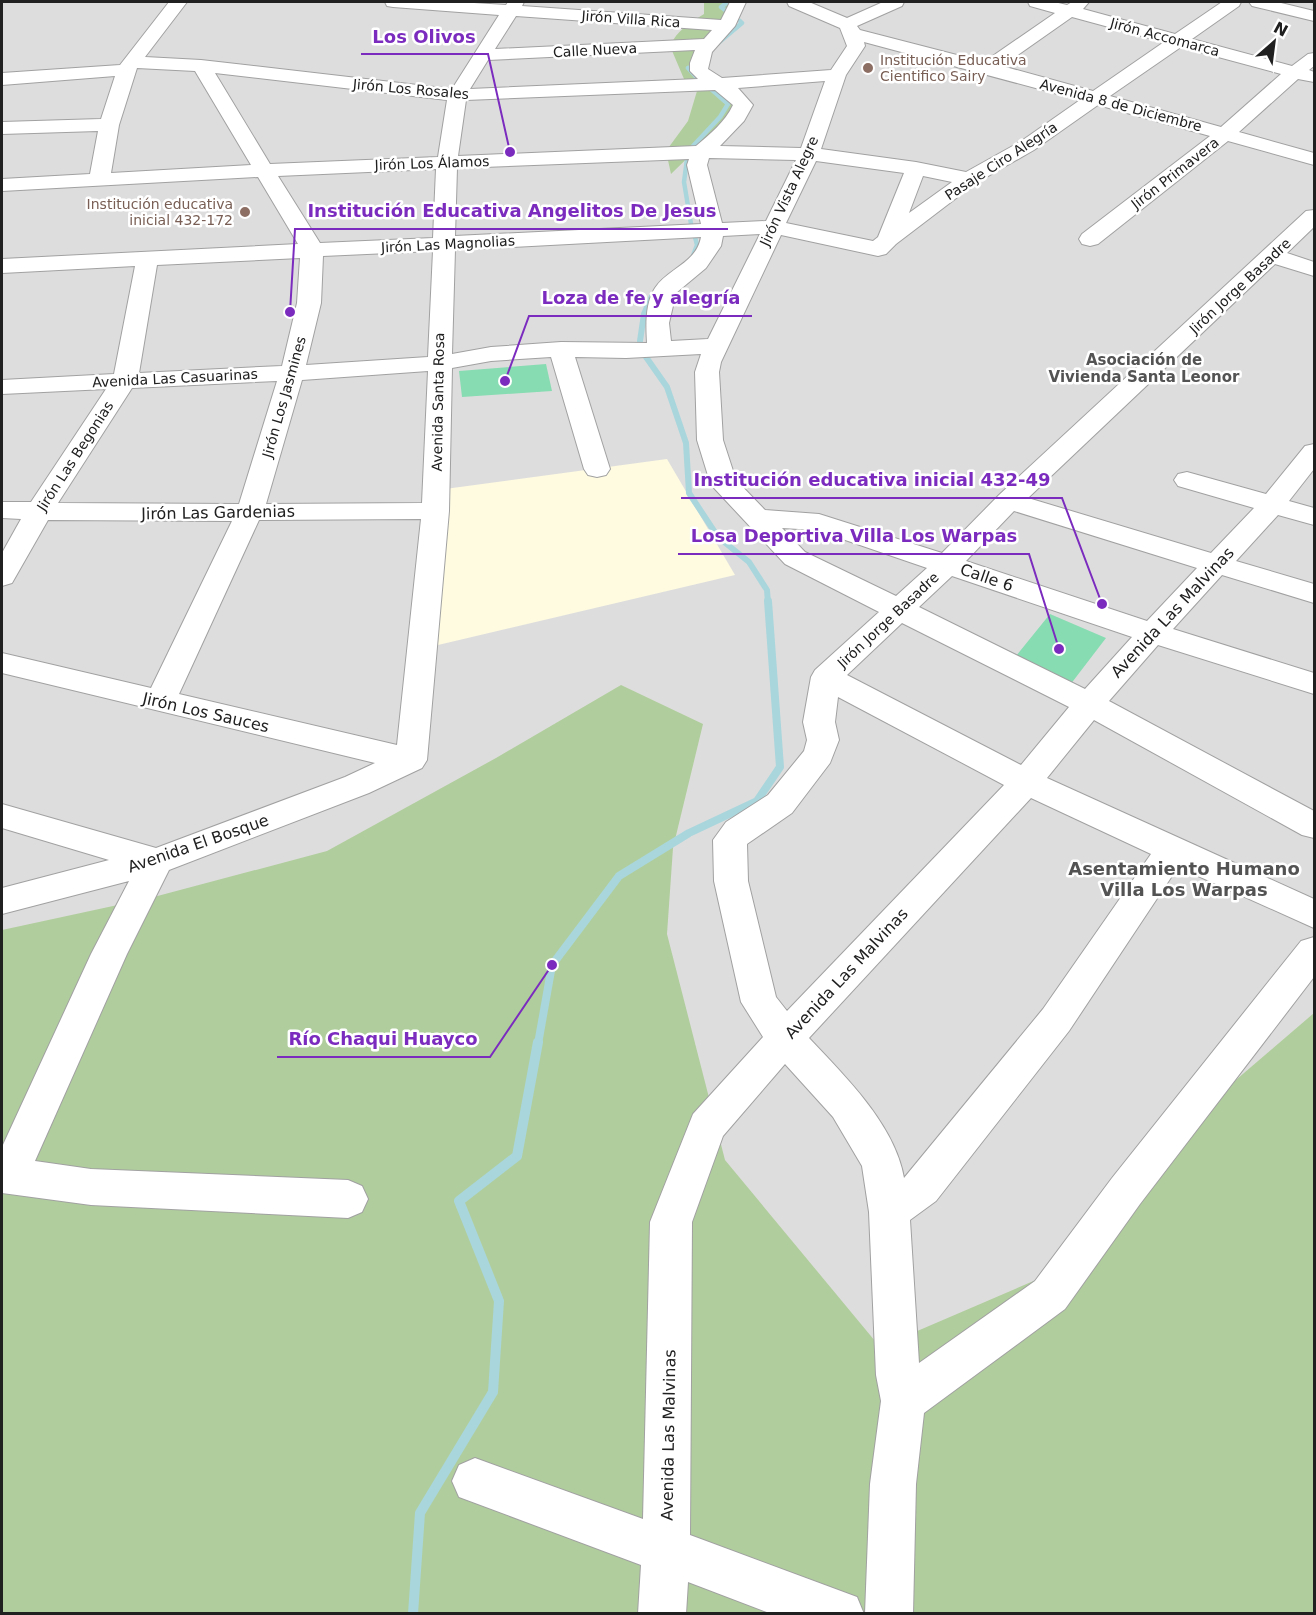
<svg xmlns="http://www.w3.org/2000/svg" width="1316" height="1615" viewBox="0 0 1316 1615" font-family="'DejaVu Sans',sans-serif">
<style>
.residential{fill:#dedddd}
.education{fill:#fefbe1}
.forest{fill:#b0ce9d}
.pitch{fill:#87dcb2}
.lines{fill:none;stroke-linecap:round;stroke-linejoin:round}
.stream-far3{stroke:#a9d6dc;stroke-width:4.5}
.stream-far2{stroke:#a9d6dc;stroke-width:6}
.stream-far1{stroke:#a9d6dc;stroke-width:8}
.stream{stroke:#a9d6dc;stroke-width:10}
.minor-casing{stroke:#a1a1a1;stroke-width:2}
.minor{fill:#fff;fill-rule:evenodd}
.education-dot{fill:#8d6e63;stroke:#fff;stroke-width:2}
.labels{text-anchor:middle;stroke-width:5;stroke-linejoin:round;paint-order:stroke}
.far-street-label{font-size:14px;fill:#202020;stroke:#fff}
.far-education-label{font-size:14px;fill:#785e54;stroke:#fff;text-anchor:start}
.far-neighbourhood-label{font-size:15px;font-weight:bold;fill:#535353;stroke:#fff}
.street-label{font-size:16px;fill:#202020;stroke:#fff}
.neighbourhood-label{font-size:18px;font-weight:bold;fill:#535353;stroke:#fff}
.leader{fill:none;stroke:#7b2cbf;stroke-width:2}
.callout-dot{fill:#7b2cbf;stroke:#fff;stroke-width:2}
.callout-label{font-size:18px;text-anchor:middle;font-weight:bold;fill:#7b2cbf;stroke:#fff;stroke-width:5;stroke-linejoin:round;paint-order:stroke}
</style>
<rect width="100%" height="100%" fill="#f0ece6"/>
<!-- residential -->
<path class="residential" d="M2 2H1314V1613L2 1212Z"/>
<!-- education -->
<path class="education" d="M667 459 735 575 438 645 445 489Z"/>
<!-- forest -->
<path class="forest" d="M704 2H738L736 13 701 63 739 108 671 174 666 151 688 121 697 91 684 79 670 46C677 30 690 23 704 14Z
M621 685 703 724 673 848 667 934 725 1160 880 1347 1052 1273 1181 1127 1314 1013V1613H2V930L150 898 327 851 496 758Z"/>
<!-- pitch -->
<path class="pitch" d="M546 364 552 391 462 397 459 371Z
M1050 614 1106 638 1070 685 1012 661Z"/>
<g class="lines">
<!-- stream-far3 -->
<path class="stream-far3" d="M725 10 721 7 728 2
M717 44 742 23 740 21
M688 68 700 81
M693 146 720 117 728 104 711 89
M687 159 684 182 691 224
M691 261 697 245 695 237"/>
<!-- stream-far2 -->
<path class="stream-far2" d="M640 341 644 314 652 296
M646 357 667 387 686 443 689 493 718 537 749 562 767 590 768 603"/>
<!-- stream-far1 -->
<path class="stream-far1" d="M538 1044 552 965 619 876 689 833 757 801 780 767 768 601"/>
<!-- stream -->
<path class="stream" d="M413 1614 420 1513 493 1392 499 1301 459 1201 517 1156 538 1042"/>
<!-- minor casing -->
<g class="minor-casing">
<path id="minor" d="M169 2H187L145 57 201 60 452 89 499 15 393 7 387 6 385 2H458L506 5 508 2H524L522 6 721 20 730 2H746L735 26 712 52 708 69 722 78 831 70 847 46 840 28 789 6 787 2H809L847 18 883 2H904L902 6 857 26 860 30 984 62 1055 13 1030 6 1028 2H1054L1067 5 1072 2H1089L1083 9 1175 34 1222 2H1241L1239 6 1192 39 1292 66 1308 54 1314 53V66L1309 70 1314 72V82L1298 79 1239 132 1314 153V165L1228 141 1098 244 1090 246 1082 244 1079 239 1082 234 1210 136 1098 105 1034 150 976 183 896 244 886 254 878 256 781 235 721 362 719 372 723 440 736 480 765 510 819 514 942 553 999 495 1306 211 1314 210V227L1287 253 1314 262V276L1275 264 1028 498 1211 553 1254 508 1178 486 1174 480 1178 474 1187 472 1266 494 1305 446 1314 444V469L1289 501 1314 508V525L1278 515 1236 561 1314 584V603L1222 575 1173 629 1314 673V694L1158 645 1109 701 1314 811V838L1302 835 1094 720 1047 778 1314 899V928L1178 867 1069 1031 936 1201 910 1220 919 1363 1035 1281 1112 1178 1301 941 1314 937V977L1140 1204 1065 1309 924 1413 916 1484 913 1614H865L870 1484 881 1401 876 1375 869 1212 862 1166 833 1117 785 1064 723 1136 692 1222 690 1535 857 1597 864 1614H772L688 1582 686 1614H638L641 1565 459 1497 452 1481 459 1465 475 1458 643 1519 650 1222 693 1114 763 1037 741 1002 714 881 713 840 726 822 768 795 804 751 807 740 803 722 811 677 815 670 879 612 785 564 714 488 710 482 697 440 695 372 701 354 626 358 575 357 610 469 606 475 597 477 588 475 584 469 551 357 491 361 452 368 449 511 427 760 422 768 369 793 169 870 127 954 35 1161 91 1169 348 1180 362 1186 368 1199 362 1212 348 1218 91 1205 2 1193V1147L91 954 129 881 2 914V888L109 860 2 828V804L156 848 345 777 375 763 2 673V653L151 688 232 521 48 520 12 583 2 586V553L21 519 2 518V502H31L106 389 2 394V380L114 374 135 266 2 273V259L298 244 258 177 2 191V179L90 174 98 131 2 134V122L101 119 115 76 2 85V73L120 65ZM516 16 712 30 704 39 495 49ZM1072 17 1164 42 1093 91 1002 66ZM864 42 1080 100 1020 142 966 172 916 162 821 149 846 75 865 46ZM1181 47 1281 74 1221 127 1110 96ZM695 50 690 63V71L698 79 470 89 488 60ZM137 68 195 71 251 165 111 173 119 125ZM215 73 447 100 438 157 270 164ZM825 81 801 148 720 146 744 121 753 105 738 88ZM715 90 733 105C725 122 710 134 696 146L458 156 466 100ZM709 158 796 160 766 221 722 223 707 165ZM689 159 687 165 701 224 455 236 457 168ZM816 161 904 173 878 237 873 241 786 223ZM436 169 433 238 320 243 278 176ZM923 176 952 182 909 213ZM760 234 708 339 671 341 669 323 676 293 706 268 721 246 723 236ZM701 237C696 264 668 268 655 288 645 303 646 326 647 343L561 342 491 347 452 354 455 250ZM433 251 428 357 306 365 321 303 323 256ZM300 258 297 303 282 366 139 373 157 265ZM428 371 422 503 266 504 302 380ZM277 381 239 504 58 503 132 388ZM1014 511 1197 568 1147 621 966 561ZM421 519 397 745 179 694 259 520ZM782 528 816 530 927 568 896 596 805 552ZM952 576 1132 637 1085 689 919 607ZM902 623 1069 707 1021 765 847 675ZM838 697 1004 785 787 1011 776 997 748 881 747 844 792 813 830 763 839 740 835 722ZM1031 798 1151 854 1043 1009 904 1178C895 1125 845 1076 809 1038Z
M1249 2H1277L1314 11V21L1252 6Z"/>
</g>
<!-- minor -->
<use href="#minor" class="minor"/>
</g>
<!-- markers -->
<g class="education-dot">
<circle cx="868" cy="68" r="6"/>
<circle cx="245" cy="212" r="6"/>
</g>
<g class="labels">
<!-- far-street labels -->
<g class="far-street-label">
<text transform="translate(631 19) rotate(4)" y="5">Jirón Villa Rica</text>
<text transform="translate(1165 37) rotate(15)" y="5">Jirón Accomarca</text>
<text transform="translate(595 50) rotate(-3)" y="5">Calle Nueva</text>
<text transform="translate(411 89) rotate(5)" y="5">Jirón Los Rosales</text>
<text transform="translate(1121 105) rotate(15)" y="5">Avenida 8 de Diciembre</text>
<text transform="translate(1001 161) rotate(-33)" y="5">Pasaje Ciro Alegría</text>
<text transform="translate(432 163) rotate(-2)" y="5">Jirón Los Álamos</text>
<text transform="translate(1175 173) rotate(-38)" y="5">Jirón Primavera</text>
<text transform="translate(789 191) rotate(-65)" y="5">Jirón Vista Alegre</text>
<text transform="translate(448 244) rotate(-3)" y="5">Jirón Las Magnolias</text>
<text transform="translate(1240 286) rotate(-43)" y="5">Jirón Jorge Basadre</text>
<text transform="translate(175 378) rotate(-3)" y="5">Avenida Las Casuarinas</text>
<text transform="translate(284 397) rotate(-74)" y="5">Jirón Los Jasmines</text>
<text transform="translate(438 402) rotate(-89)" y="5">Avenida Santa Rosa</text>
<text transform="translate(75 456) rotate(-57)" y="5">Jirón Las Begonias</text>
<text transform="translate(888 620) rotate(-43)" y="5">Jirón Jorge Basadre</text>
</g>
<!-- far-education labels -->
<g class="far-education-label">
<text x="880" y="65">Institución Educativa<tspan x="880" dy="16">Cientifico Sairy</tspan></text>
<text x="233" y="209" text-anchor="end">Institución educativa<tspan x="233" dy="16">inicial 432-172</tspan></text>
</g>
<!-- far-neighbourhood labels -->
<g class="far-neighbourhood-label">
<text x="1144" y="365">Asociación de<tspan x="1144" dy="17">Vivienda Santa Leonor</tspan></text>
</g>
<!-- street labels -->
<g class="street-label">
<text transform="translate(218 512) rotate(-1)" y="6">Jirón Las Gardenias</text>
<text transform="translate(987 577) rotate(19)" y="6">Calle 6</text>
<text transform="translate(1172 612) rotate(-47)" y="6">Avenida Las Malvinas</text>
<text transform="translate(206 712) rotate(13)" y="6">Jirón Los Sauces</text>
<text transform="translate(198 843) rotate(-19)" y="6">Avenida El Bosque</text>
<text transform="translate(846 973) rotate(-47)" y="6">Avenida Las Malvinas</text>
<text transform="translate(668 1435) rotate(-89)" y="6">Avenida Las Malvinas</text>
</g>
<!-- neighbourhood labels -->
<g class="neighbourhood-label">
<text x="1184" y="875">Asentamiento Humano<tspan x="1184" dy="21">Villa Los Warpas</tspan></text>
</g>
</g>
<!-- callouts -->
<path class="leader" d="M510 152L488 54H361M290 312L295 229H728M505 381L529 316H752M1102 604L1062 498H681M1059 649L1029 554H678M552 965L490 1057H277"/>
<g class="callout-dot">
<circle cx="510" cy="152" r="6"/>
<circle cx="290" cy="312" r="6"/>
<circle cx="505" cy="381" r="6"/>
<circle cx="1102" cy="604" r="6"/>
<circle cx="1059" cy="649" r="6"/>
<circle cx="552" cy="965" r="6"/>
</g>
<g class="callout-label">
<text x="424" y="43">Los Olivos</text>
<text x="512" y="217">Institución Educativa Angelitos De Jesus</text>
<text x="641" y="304">Loza de fe y alegría</text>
<text x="872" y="486">Institución educativa inicial 432-49</text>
<text x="854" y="542">Losa Deportiva Villa Los Warpas</text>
<text x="383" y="1045">Río Chaqui Huayco</text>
</g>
<!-- border -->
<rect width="1316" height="1615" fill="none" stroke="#202020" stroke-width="6"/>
<!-- north arrow -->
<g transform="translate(1274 42) rotate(28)" stroke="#ffffff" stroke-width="4.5" paint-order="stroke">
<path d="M0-4.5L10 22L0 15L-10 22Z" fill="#202020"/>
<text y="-9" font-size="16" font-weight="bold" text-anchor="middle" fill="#202020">N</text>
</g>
</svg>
